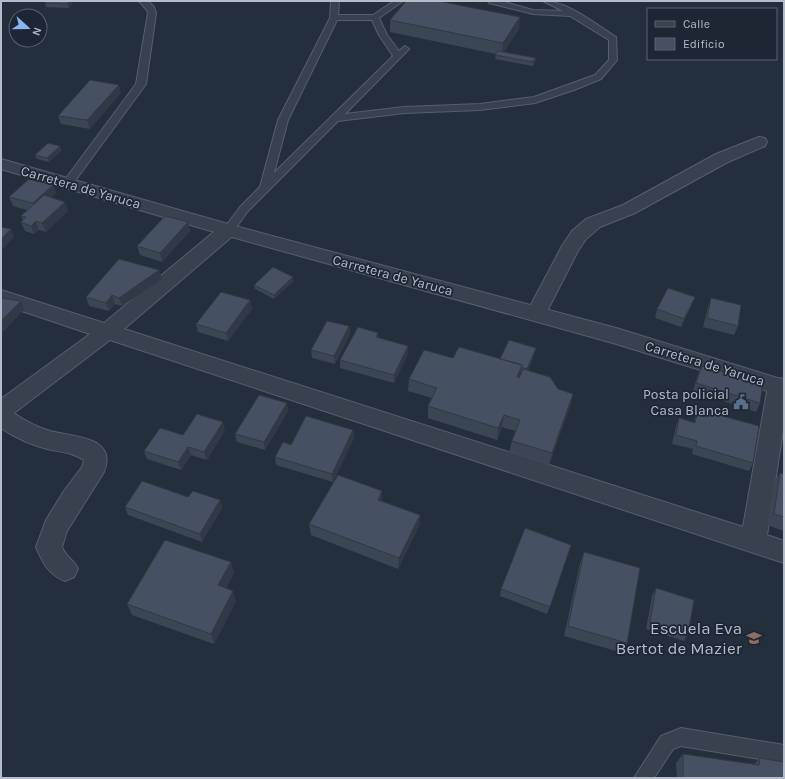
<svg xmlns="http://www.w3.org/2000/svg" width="785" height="779" viewBox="0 0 785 779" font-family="Karla,sans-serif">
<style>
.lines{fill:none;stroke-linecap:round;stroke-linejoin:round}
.service-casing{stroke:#565f6c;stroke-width:2}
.minor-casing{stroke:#565f6c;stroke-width:2}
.tertiary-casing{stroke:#565f6c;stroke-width:2}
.service{fill:#38414e;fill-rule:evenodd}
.minor{fill:#38414e;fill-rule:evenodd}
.tertiary{fill:#38414e;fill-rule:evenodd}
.wall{fill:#3b4654}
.shaded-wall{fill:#303945}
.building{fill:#455162;stroke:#303945}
.labels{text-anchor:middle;stroke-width:3.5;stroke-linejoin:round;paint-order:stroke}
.street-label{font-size:14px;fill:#b4bcc9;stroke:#1d2633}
.poi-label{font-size:14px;fill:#b4bcc9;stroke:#1d2633;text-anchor:end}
.near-poi-label{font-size:17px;fill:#b4bcc9;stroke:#1d2633;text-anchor:end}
</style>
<rect width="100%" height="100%" fill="#242f3e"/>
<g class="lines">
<!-- service casing -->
<g class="service-casing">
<path id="service" d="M139 1H148L154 7 156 13 146 84 72 185H64L63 183 64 181 136 84 148 13 147 10Z
M331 1H339L338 15H373L394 1H403L379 18 387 35 399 51 405 46 409 49 345 114 404 107 480 104 534 97 595 75 609 60V40L570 16 533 14 489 3 488 1H501L533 10 563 11 543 1C568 1 595 24 616 37L617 60 601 79 574 90 535 103 480 110 404 113 338 121 248 211 232 233H224L223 230 240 207 260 187 278 120 330 18ZM337 20H372L379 35 393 56 274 173 288 120Z
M681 728 784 745V763L681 746 673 749 654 778H634L661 736Z"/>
</g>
<!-- minor casing -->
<g class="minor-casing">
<path id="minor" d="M759 137 765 138 767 142 765 146 728 162 635 213 600 227 586 239 578 251 543 319 536 321 529 319 526 314 562 246 572 231 586 219 623 205 716 154Z
M228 224 235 226 237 230 235 234 124 329 743 527 768 386 771 380 779 378 784 379V424L767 535 784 541V563L110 340 14 413C25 421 37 427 50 431 73 437 118 436 104 472L67 531 62 547C65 556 74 560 78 569L74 577 65 581C48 574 43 563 36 547L46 520 64 491 82 467 84 460C73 453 63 452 51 450 34 446 15 438 1 428V399L90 334 1 304V290L104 323 221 226Z"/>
</g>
<!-- tertiary casing -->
<g class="tertiary-casing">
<path id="tertiary" d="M1 159 235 226 616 328 784 380V396L613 343 221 234 1 169Z"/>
</g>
<!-- service -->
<use href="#service" class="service"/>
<!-- minor -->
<use href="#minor" class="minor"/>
<!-- tertiary -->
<use href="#tertiary" class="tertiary"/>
</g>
<!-- wall -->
<path class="wall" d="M74 1 69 8 46 7 45 3Z
M390 20 519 29 504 52 536 58 535 62 533 66 495 59 496 54 390 32Z
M121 93 90 129 61 124 58 116Z
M60 146 61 151 49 162 37 159 35 155Z
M53 185 56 193 51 198 65 202 68 211 46 232 39 230 34 234 25 231 21 222 23 221 21 216 27 210 13 206 9 197Z
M188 222 190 231 162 262 140 255 137 246Z
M159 270 162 279 122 306 115 304 109 311 89 306 86 297Z
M294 281 274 299 255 289 254 285Z
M695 297 691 306 681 327 655 318 657 309Z
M711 298 738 326 734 335 703 327 708 307Z
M250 300 252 309 228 341 198 332 196 324Z
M349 326 350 334 335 364 312 358 311 350Z
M378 333V338L408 346V354L394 383 340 368V360Z
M535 353 528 370 558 389 573 394 570 406 549 465 509 452 512 441 515 431 502 427 497 440 428 418V406L432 398 408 391 409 379 453 358 500 359Z
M702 366 760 403 756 412 693 391 698 374Z
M288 411 265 450 237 442 235 434Z
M708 412 753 463 749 471 692 454 693 449 672 444 676 426 679 418 694 422 697 413 706 415Z
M225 430 207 460 191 455 181 470 147 459 144 451 183 435Z
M353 430 354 438 333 482 276 465 275 457 291 445Z
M780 473 784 474V531L767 525 773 484Z
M382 491V501L420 515 419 526 398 569 311 535 309 524Z
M188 497 220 500 222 508 202 542 128 515 125 507Z
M571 545 547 614 500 596 501 589Z
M584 552 627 643 623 653 564 636 580 563Z
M231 562 234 573 226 588 236 601 214 644 132 615 127 604Z
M656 588 688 634 684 641 646 629 652 596Z
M683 754 754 764 760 758 784 778H677L676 763Z"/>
<!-- shaded-wall -->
<path class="shaded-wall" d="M70 1H74L69 8 67 4Z
M520 17 519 29 502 55 503 43Z
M536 58 535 62 533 66V62Z
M119 85 121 93 90 129 87 120Z
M60 146 61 151 49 162 47 158Z
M53 185 56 193 36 212 33 203Z
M65 202 68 211 46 232 42 223Z
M36 221 39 230 34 234 31 226Z
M188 222 190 231 162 262 160 253Z
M11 229 14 237 1 251V239Z
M159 270 162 279 122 306 119 298Z
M293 277 294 281 274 299V295Z
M112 295 115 304 109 311 106 303Z
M695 297 691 306 681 327 684 319Z
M250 300 252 309 228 341 226 333Z
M21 301 24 310 1 334V321Z
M349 326 350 334 335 364 334 356Z
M408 346V354L394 383V375Z
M536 348 535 353 526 373 527 369Z
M522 365 520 378 514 390 517 377Z
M573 394 570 406 549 465 552 453Z
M287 403 288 411 265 450 264 442Z
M504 415 502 427 497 440 498 428Z
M223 422 225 430 207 460 204 452Z
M353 430 354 438 333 482 332 474Z
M188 447 191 455 181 470 178 462Z
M382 491V503L378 500Z
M220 500 222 508 202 542 200 534Z
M420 515 419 526 398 569 399 558Z
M231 562 234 573 221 596 218 585Z
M233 591 236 601 214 644 211 634Z"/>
<!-- building -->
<path class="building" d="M47 1H70L67 4 45 3Z
M406 1H438L520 17 503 43 390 20Z
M498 51 536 58 533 62 495 55Z
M90 80 119 85 87 120 58 116Z
M48 143 60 146 47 158 35 155Z
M29 179 53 185 33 203 9 197Z
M44 195 65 202 42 223 36 221 31 226 21 222 26 217 21 216Z
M165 216 188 222 160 253 137 246Z
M1 227 11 229 1 239Z
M119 259 159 270 119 298 112 295 106 303 86 297Z
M273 267 293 277 274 295 254 285Z
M668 288 695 297 684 319 657 309Z
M221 292 250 300 226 333 196 324Z
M1 298 21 301 1 321Z
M711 298 741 305 738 326 707 318Z
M327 321 349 326 334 356 311 350Z
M358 327 378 333 376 337 408 346 394 375 340 360Z
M509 340 536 348 527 369 521 367 522 365 500 359Z
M459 347 522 365 517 377 519 378 523 369 550 377 558 389 573 394 552 453 512 441 520 420 504 415 498 428 428 406 437 388 409 379 424 350 453 358Z
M702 366 763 383 760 403 696 383Z
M259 395 287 403 264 442 235 434Z
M708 412 759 426 753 463 696 446 697 441 676 435 679 418 695 423 697 413 707 415Z
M197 414 223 422 204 452 188 447 178 462 144 451 160 428 183 435Z
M306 416 353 430 332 474 275 457 283 442 291 445Z
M780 473 784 474V517L774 514Z
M338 475 382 491 378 500 420 515 399 558 309 524Z
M142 481 188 497 193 491 220 500 200 534 125 507Z
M525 528 571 545 550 607 501 589Z
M165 540 231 562 218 585 233 591 211 634 127 604Z
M584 552 640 568 627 643 568 626Z
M656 588 694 600 688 634 650 622Z
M683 754 759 765 760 758 784 762V778H683Z"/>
<!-- icons -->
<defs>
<g id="civic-bare" transform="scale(1.2)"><path d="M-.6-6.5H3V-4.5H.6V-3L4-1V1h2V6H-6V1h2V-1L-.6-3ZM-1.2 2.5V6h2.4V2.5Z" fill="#5c6f8a" stroke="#1d2633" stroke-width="2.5" paint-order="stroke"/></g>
<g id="school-bare" transform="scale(1.2)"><path d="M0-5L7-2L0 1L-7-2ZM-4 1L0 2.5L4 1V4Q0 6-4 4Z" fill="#8d6e63" stroke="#1d2633" stroke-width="2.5" paint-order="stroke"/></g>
</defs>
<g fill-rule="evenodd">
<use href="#civic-bare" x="741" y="402"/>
<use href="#school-bare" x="754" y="638"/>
</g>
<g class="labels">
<!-- street labels -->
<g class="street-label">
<text transform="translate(81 187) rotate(16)" y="5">Carretera de Yaruca</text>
<text transform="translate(393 275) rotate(15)" y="5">Carretera de Yaruca</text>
<text transform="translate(705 363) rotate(17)" y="5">Carretera de Yaruca</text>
</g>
<!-- poi labels -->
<g class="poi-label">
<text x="729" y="399">Posta policial<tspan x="729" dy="16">Casa Blanca</tspan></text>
</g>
<!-- near-poi labels -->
<g class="near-poi-label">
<text x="742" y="634">Escuela Eva<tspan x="742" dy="20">Bertot de Mazier</tspan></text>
</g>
</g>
<!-- border -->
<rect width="785" height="779" fill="none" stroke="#b4bcc9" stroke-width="4"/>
<!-- legend -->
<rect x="647" y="8" width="130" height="52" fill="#1d2633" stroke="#59626f"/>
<rect x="655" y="21" width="20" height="6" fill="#38414e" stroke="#59626f"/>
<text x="683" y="28" font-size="12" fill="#b4bcc9">Calle</text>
<rect x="655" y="38" width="20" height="12" fill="#455162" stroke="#59626f"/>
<text x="683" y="48" font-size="12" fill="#b4bcc9">Edificio</text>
<!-- north arrow -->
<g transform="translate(28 28) rotate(111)"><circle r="19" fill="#1d2633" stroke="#59626f"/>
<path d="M0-3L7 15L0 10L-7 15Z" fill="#8ab4f8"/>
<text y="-6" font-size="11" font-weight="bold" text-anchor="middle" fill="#b4bcc9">N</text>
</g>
</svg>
